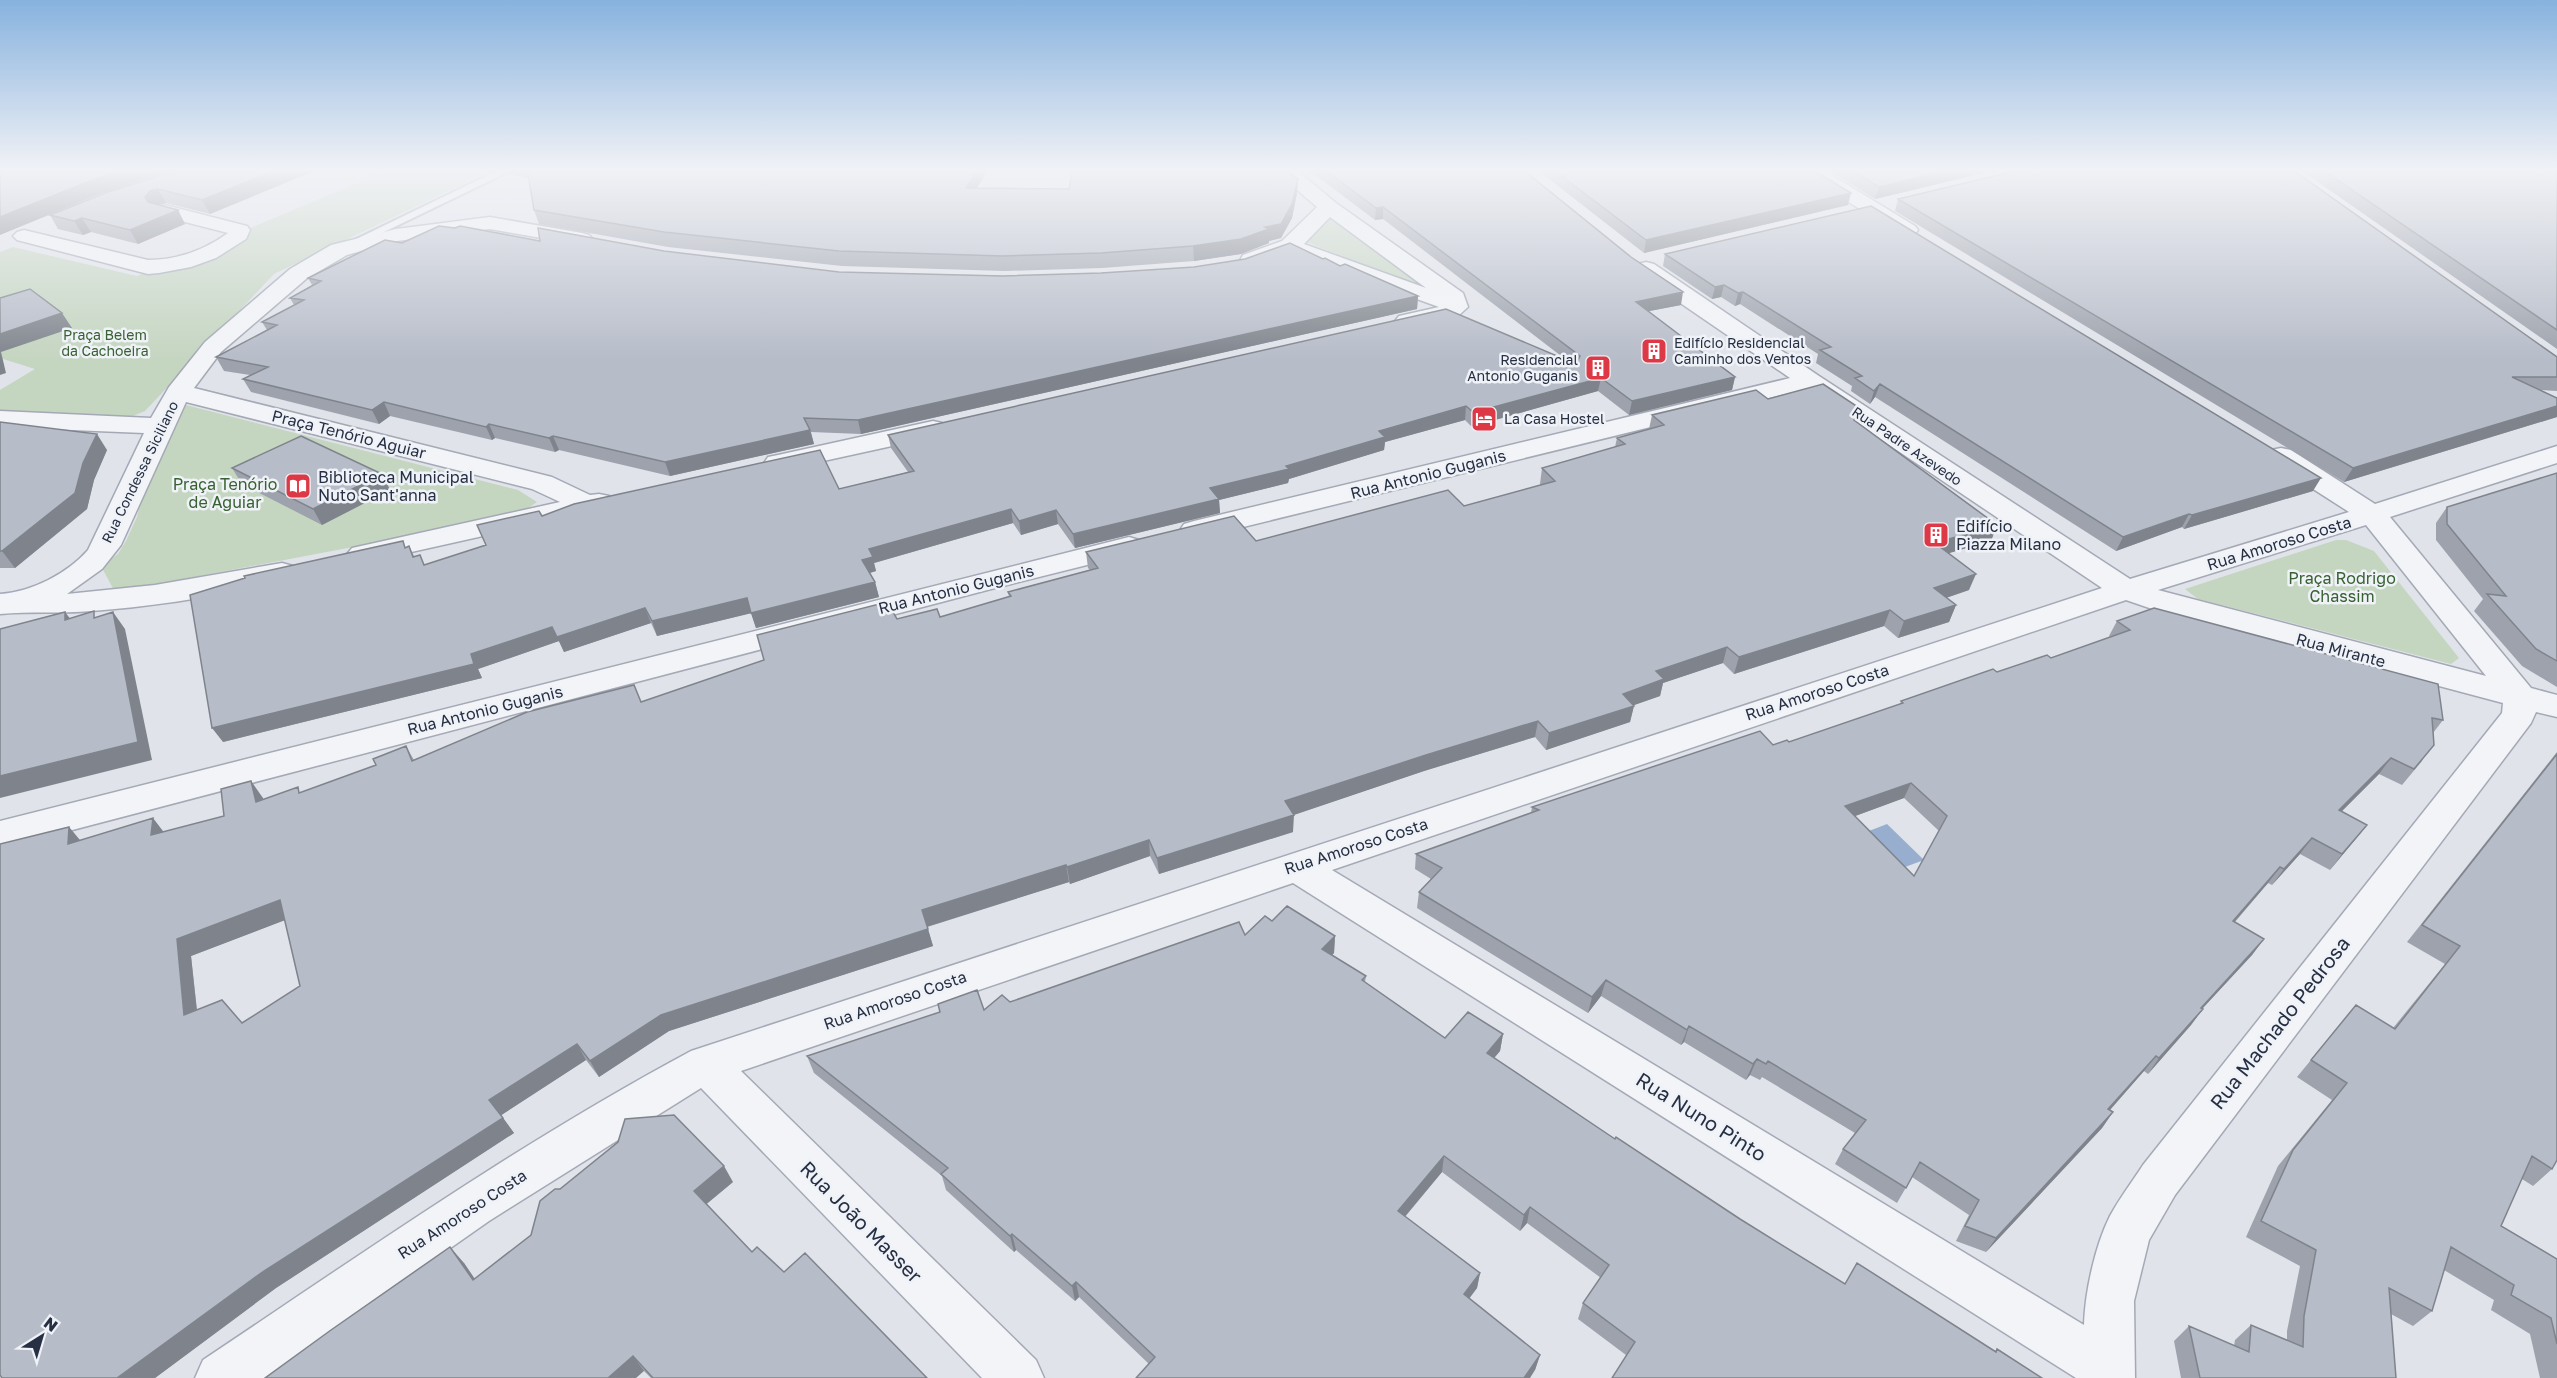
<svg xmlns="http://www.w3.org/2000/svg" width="2557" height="1378" viewBox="0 0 2557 1378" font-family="'Golos Text',sans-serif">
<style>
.green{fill:#c4d5c0}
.water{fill:#97aece}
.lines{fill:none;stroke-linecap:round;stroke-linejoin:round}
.lane-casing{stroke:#a4a9b5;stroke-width:4}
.street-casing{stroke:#a4a9b5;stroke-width:3}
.lane{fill:#f3f4f8;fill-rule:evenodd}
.street{fill:#f3f4f8;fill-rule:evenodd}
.wall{fill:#9da2ac;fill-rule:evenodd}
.shaded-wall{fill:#7f848c}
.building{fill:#b6bcc8;stroke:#7f848c;stroke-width:1.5;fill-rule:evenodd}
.labels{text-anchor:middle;stroke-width:5;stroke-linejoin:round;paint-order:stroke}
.far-park-label{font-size:14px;fill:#386132;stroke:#eff2f7}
.far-poi-label{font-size:14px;fill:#262f43;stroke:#eff2f7;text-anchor:start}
.far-street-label{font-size:14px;fill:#262f43;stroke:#eff2f7}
.street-label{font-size:16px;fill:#262f43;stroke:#eff2f7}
.poi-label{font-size:16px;fill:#262f43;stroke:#eff2f7;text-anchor:start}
.park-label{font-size:16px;fill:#386132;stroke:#eff2f7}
.near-street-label{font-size:20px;fill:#262f43;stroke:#eff2f7}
</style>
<rect width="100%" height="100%" fill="#e0e3ea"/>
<!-- green -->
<path class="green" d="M392 168H497L274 274 145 411 128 418 0 411V390L35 369 0 358V252L13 247 137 276Z
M1330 215 1426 290 1304 241Z
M182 404 518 490 537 502 517 516 115 592 101 566 118 554 126 541 137 517 145 484Z
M2336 540H2346L2374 551 2459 658 2451 664 2198 599 2185 589Z"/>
<!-- water -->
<path class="water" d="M1887 824 1924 860 1905 867 1869 831Z"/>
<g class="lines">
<!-- lane casing -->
<g class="lane-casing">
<path id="lane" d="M503 168H516L353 247H345L344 245Z"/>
</g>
<!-- street casing -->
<g class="street-casing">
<path id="street" d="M1272 168H1294L1336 203 1463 293 1468 307 1458 316 1407 328 1399 326 1395 321 1399 316 1439 307 1290 253 1251 267 1243 265 1240 260 1243 255 1282 241 1317 207ZM1330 217 1426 288 1304 244Z
M1796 168H1820L1915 226 1918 230 1915 234 1908 236 1901 234 1799 172Z
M165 205 247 226 250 230 246 239 216 258 191 267 159 273 148 274 17 240 13 236 17 232 24 230 148 260C177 260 205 250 228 233L158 215 155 211 158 207Z
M490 217 582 233 589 235 593 239 589 243 582 245 490 229 397 241 347 255 306 279 221 352 194 388 552 477 590 495 599 494 609 496 613 502 609 508 362 563 352 560 347 554 352 548 560 502 532 489 186 402 121 545 102 569 67 594 155 585 282 563 293 566 297 572 293 578C228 595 158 606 92 611 61 614 30 611 0 614V594C31 592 67 574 88 550L144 433 0 427V411L151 418 169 387 205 342 290 269 331 245 396 229Z
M1646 262 1654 264 1819 376 2130 579 2349 512 2271 462 2268 456 2271 450 2281 448 2291 450 2375 504 2557 446V463L2390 517 2531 688 2557 695V717L2536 712 2531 723 2175 1195 2149 1240 2134 1301 2135 1378H2076L1293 883 741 1071 1036 1360 1044 1378H982L701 1088 489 1221 265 1378H195L203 1360C363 1253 521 1142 691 1051L2102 588 1806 389 1194 539 1184 536 1180 530 1184 524 1194 521 1790 378 1638 274 1635 269 1638 264ZM2366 525 2486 676 2158 590ZM2126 600 2161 612 2503 703 2502 713 2143 1165C2132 1182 2119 1199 2110 1216 2095 1246 2085 1292 2084 1325L1332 870Z
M933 421 942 423 946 429 942 435 778 471 768 469 764 463 768 457 778 455Z
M1129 537 1139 540 1144 546 1139 552 995 588 0 849V821Z"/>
</g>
<!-- lane -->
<use href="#lane" class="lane"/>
<!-- street -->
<use href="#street" class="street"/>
</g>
<!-- wall -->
<path class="wall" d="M185 168H321L210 214 166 203 158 205 178 210 185 224 138 244 91 232 83 235 58 229 50 215Z
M480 168H498L492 171Z
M506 168H989L977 188 1069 189 1298 179 1297 193 1292 218 1281 238 1269 241V243L1241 254 1194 261 1102 268 1005 271 842 266 668 247 539 224 534 210 529 178 509 174Z
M1310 168H1521L1681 305 1649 311 1735 377 1732 390 1629 415 1598 391 1477 425 1471 426 1465 420 1385 442 1384 450 1289 479 1288 483 1219 500 1220 513 1075 548 1058 524 1021 535 1013 523 874 563 876 571 870 573 875 582 879 597 756 628 751 613 657 636 651 623 564 652 559 641 478 669 482 678 223 742 406 547 409 546 414 556 425 565 486 545 542 516 839 489 908 472 891 448 888 435 1565 359 1383 219 1375 220 1310 171Z
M1535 168H1810L1848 205 1644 253Z
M1825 168H2004L1875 199Z
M2298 168H2557V349Z
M1898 199 2557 357V391L2540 390 2557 398V417L2344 482 1895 211Z
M540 241 664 251 839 272 1003 276 1101 273 1323 259 1418 296 1417 309 861 434 811 432 814 444 670 476 559 450 555 452 495 438 492 440 390 416 379 424 251 392 243 379 250 375 224 371 216 357 267 330 262 322 294 305 290 298 312 285 308 278 402 243Z
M1665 254 2313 491 2184 529 2182 527 2116 551 1875 397 1870 404 1851 391 1852 386 1816 363 1818 354 1740 304 1735 306 1721 297 1712 299 1663 266Z
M1768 399 1861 409 1857 422 1997 525 1991 541 1948 553 1969 590 1946 598 1956 605 1949 622 1898 638 1884 626 1734 674 1723 663 1663 683 1660 696 1634 705 1630 722 1546 750 1535 737 1424 771 1293 815V832L1159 874 1150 856 1070 884 1069 882 927 926 933 946 669 1031 599 1077 586 1060 501 1115 514 1133 276 1288 155 1378H2L69 827 80 840 164 832 224 816 251 781 263 800 302 792 376 765 406 746 414 760 641 702 897 619 940 617 1009 597 1008 592 1090 570 1088 568 1086 552 1256 541 1464 506 1541 485 1540 484 1542 468 1615 447 1617 438 1649 429 1652 415ZM285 920 300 986 242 1023 197 1010 191 956Z
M0 422 107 450 94 480 87 509 15 568H0Z
M232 468 382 474 390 490 322 525 242 484Z
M2557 473V687L2522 666 2474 611 2483 599 2436 540V523L2447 507Z
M2117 621 2443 720 2433 733 2422 761 2402 785 2379 774 2341 812 2367 825 2330 870 2300 854 2272 885 2268 883 2235 922 2264 939 2252 955 2202 1009 2191 1025 2148 1074 2144 1071 2109 1110 2113 1112 2102 1128 1986 1252 1956 1241 1969 1215 1912 1177 1897 1203 1835 1164 1843 1149 1855 1133 1762 1077 1760 1080 1750 1075 1746 1080 1684 1042 1681 1045 1601 996 1588 1013 1417 908 1419 892 1431 879 1415 869 1416 854 1531 813 1532 807 1773 745 1789 742 1900 705 1901 701 1997 672 2051 658 2110 637 2109 636ZM1904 798 1939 831 1914 876 1855 816Z
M2557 752V1160L2552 1169 2533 1186 2522 1179 2501 1226 2557 1259V1378H2540L2530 1334 2491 1310 2494 1300 2444 1270 2432 1311 2413 1326 2391 1314 2396 1378H2181L2174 1341 2189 1326 2234 1346 2235 1340 2251 1325 2287 1340V1331L2300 1266 2246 1237 2278 1166 2332 1100 2297 1077 2356 1005 2393 1028 2445 964 2407 942Z
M1272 921 1335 936 1334 953 1332 955 1366 976 1365 982 1445 1038 1503 1034 1500 1051 1494 1058 1615 1139 1740 1219 1845 1284 1857 1263 1995 1351 1997 1349 2042 1378 1626 1355 1578 1319 1583 1303 1601 1278 1527 1223 1520 1231 1442 1172 1405 1217 1480 1273 1477 1288 1469 1299 1540 1355 1535 1370 1149 1364 1079 1297 1075 1301 1016 1250 1014 1252 946 1190 942 1176 814 1073 807 1056 984 1010 1010 1002 1245 935Z
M733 1182 706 1204 752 1252 784 1272 927 1378H651L644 1371 265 1378 464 1263 475 1279Z"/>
<!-- shaded-wall -->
<path class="shaded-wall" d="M131 168H180L100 194 0 235V217L92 180Z
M281 168H321L210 214 202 200Z
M979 168H989L968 202 966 188Z
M1959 168H2004L1875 199 1879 187Z
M1298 179 1297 193 1292 218 1281 238 1269 241V243L1241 254 1194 261 1193 246Z
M158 189 166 203 157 205 153 211 145 197 150 191Z
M1851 193 1848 205 1644 253 1646 240Z
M1383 207V219L1375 220 1376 208Z
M178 210 185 224 138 244 130 230Z
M82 218 91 232 83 235 74 221Z
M1724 285 1721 297 1712 299 1715 287Z
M1683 292 1681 305 1634 314 1636 302Z
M1743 292 1740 304 1735 306 1738 293Z
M1418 296 1417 309 861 434 858 420Z
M62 313 72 328 1 352 6 373 0 375V334Z
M1735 377 1732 390 1629 415 1632 401Z
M1601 378 1598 391 1477 425 1471 426 1473 412Z
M1880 384 1875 397 1870 404 1874 391Z
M384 402 390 416 379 424 372 410Z
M1466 406 1465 420 1385 442 1384 450 1289 479 1288 483 1219 500 1220 513 1075 548 1073 534 1379 431Z
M2557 406V417L2344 482 2353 468Z
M1861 409 1856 424 1854 420Z
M489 424 495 438 492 440 486 427Z
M810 430 814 444 670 476 665 462Z
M97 434 107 450 94 480 87 509 15 568 2 551 83 463Z
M553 436 559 450 555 452 549 438Z
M382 474 390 490 322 525 313 509Z
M2321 478 2313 491 2184 529 2192 515Z
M1011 509 1013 523 874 563 876 571 866 574 862 560 869 549Z
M1056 510 1058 524 1021 535 1019 521Z
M2189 514 2182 527 2116 551 2123 537Z
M1997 525 1991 541 1929 559 1935 543Z
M1976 574 1969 590 1928 604 1934 588Z
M875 582 879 597 756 628 751 613Z
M747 598 752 613 657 636 652 621Z
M1956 605 1949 622 1898 638 1904 621Z
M645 608 651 623 564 652 557 637Z
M1890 610 1884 626 1734 674 1739 657Z
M65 612 78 629 65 620Z
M113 612 125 629 152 760 0 798V776Z
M552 627 559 641 478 669 482 678 223 742 212 728 471 654Z
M1727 647 1723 663 1663 683 1660 696 1620 710 1623 694 1656 671Z
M1634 706 1630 722 1546 750 1549 733Z
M1538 721 1535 737 1424 771 1285 818V801L1426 755Z
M2391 758 2379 774 2327 826 2339 810Z
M251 781 263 798 268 819 256 802Z
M1911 783 1904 798 1839 822 1845 806Z
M1294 815 1293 832 1159 874 1157 858Z
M153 818 166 835H151Z
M2367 825 2354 841 2330 870 2342 854Z
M69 827 83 844H68Z
M2312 838 2300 854 2272 885 2284 869Z
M1149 840 1150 856 1070 884 1067 867Z
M1066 865 1069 882 927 927 922 910Z
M2280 867 2268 883 2222 936 2233 921Z
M280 900 293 917 191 956 199 1031 184 1015 177 939Z
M928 929 933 946 669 1031 599 1077 590 1061 661 1015Z
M1335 936 1334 953 1322 966V949Z
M2264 939 2252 955 2189 1023 2201 1008Z
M1606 980 1601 996 1588 1013 1592 997Z
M2203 1009 2191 1025 2148 1074 2159 1058Z
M1689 1026 1684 1042 1681 1045 1687 1030Z
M1503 1034 1500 1051 1484 1070 1487 1053Z
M577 1044 586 1060 500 1116 489 1100Z
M2156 1056 2144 1071 2097 1125 2108 1109Z
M1757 1059 1750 1075 1746 1080 1753 1064Z
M2113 1112 2102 1128 1986 1252 1996 1238Z
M503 1118 514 1133 276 1288 155 1378H117L261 1273Z
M1444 1156 1442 1172 1396 1227 1398 1211Z
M724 1166 733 1182 703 1207 694 1191Z
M1530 1207 1527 1223 1520 1231 1524 1215Z
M1012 1234 1016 1250 1014 1252 1010 1236Z
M450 1247 464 1263 486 1296 473 1280Z
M1480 1273 1477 1288 1461 1309 1464 1294Z
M1076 1282 1079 1297 1075 1301 1072 1286Z
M1540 1355 1535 1370 1530 1378H1524Z
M633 1356 644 1371 636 1378H608Z"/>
<!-- building -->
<path class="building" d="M0 168H131L92 180 0 217Z
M185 168H281L202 200 158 189 150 191 145 197 148 202 178 210 130 230 82 218 74 221 50 215 108 192Z
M527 168H979L966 188 1069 189 1073 168H1284L1298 179 1292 204 1281 224 1265 227 1269 229 1241 239 1193 246 1101 253 1003 256 839 251 664 232 534 210Z
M1322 168H1521L1631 257 1683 292 1636 302 1735 377 1632 401 1601 378 1479 411 1473 412 1466 406 1379 431 1385 437 1286 466 1289 469 1210 488 1219 499 1073 534 1056 510 1019 521 1011 509 869 549 873 557 862 560 875 582 751 613 747 598 652 621 645 608 557 637 552 627 471 654 474 664 212 728 190 595 245 578 244 576 403 541 405 548 409 546 413 557 420 555 424 565 486 545 477 525 539 511 542 516 574 504 820 450 839 489 914 471 888 435 1446 309 1576 364 1580 356 1383 207 1376 208Z
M1551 168H1810L1851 193 1646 240Z
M1847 168H1959L1879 187Z
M2028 168H2290L2557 357V377H2512L2557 398V406L2353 468 1898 199Z
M2320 168H2557V330Z
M1871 206 2321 478 2192 515 2189 514 2123 537 1880 384 1874 391 1855 378 1862 376 1820 350 1831 347 1743 292 1738 293 1724 285 1715 287 1665 254Z
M439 226 455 228 460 226 540 241 538 228 664 251 839 272 1003 276 1101 273 1194 267 1245 259 1290 243 1323 259 1325 258 1340 266 1345 264 1418 296 858 420 804 418 810 430 665 462 553 436 549 438 489 424 486 427 384 402 372 410 243 379 268 367 216 357 277 325 262 322 304 300 290 298 321 281 308 278 385 240 402 243Z
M30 289 62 313 0 334V298Z
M1823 384 1861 409 1854 420 1997 525 1935 543 1976 574 1934 588 1956 605 1904 621 1890 610 1739 657 1727 647 1656 671 1664 679 1623 694 1634 706 1549 733 1538 721 1426 755 1285 801 1294 815 1157 858 1149 840 1067 867 1066 865 922 910 928 929 661 1015 590 1061 577 1044 489 1100 503 1118 261 1273 117 1378H2L0 1375V844L69 827 68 844 153 818 151 835 224 816 221 789 251 781 256 802 298 787 299 793 376 765 373 759 406 746 412 761 527 712 634 685 641 702 764 660 757 635 887 602 897 619 937 609 940 617 1011 596 1008 592 1098 568 1086 552 1234 516 1256 541 1448 490 1464 506 1555 481 1542 468 1625 444 1617 438 1664 425 1652 415 1756 390 1768 399ZM280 900 300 986 242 1023 222 1000 184 1015 177 939Z
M0 422 97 434 83 463 75 493 2 551H0Z
M301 436 382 474 313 509 232 468Z
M2557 473V661L2536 649 2487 594 2506 596 2447 524V507Z
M2154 608 2438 684 2443 720 2432 718 2434 745 2414 769 2391 758 2339 810 2367 825 2342 854 2312 838 2284 869 2280 867 2233 921 2264 939 2201 1008 2203 1009 2159 1058 2156 1056 2108 1109 2113 1112 1996 1238 1965 1226 1979 1200 1920 1162 1906 1188 1843 1149 1866 1120 1768 1061 1766 1064 1757 1059 1753 1064 1689 1026 1687 1030 1606 980 1592 997 1419 892 1442 868 1416 854 1539 810 1532 807 1760 731 1773 745 1787 740 1789 742 1903 703 1901 701 1993 669 1997 672 2047 655 2051 658 2130 630 2117 621ZM1911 783 1947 816 1914 876 1845 806Z
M94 611V618L113 612 138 742 0 776V629L65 612V620Z
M2557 754V1160L2552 1169 2532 1156 2501 1226 2557 1259V1344L2551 1318 2511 1295 2514 1285 2451 1247 2432 1311 2389 1288 2396 1378H2200L2189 1326 2249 1352 2251 1325 2303 1347 2304 1316 2316 1250 2261 1221 2293 1150 2347 1083 2311 1060 2356 1005 2395 1029 2460 946 2422 925Z
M1287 906 1335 936 1322 949 1366 976 1362 980 1445 1038 1468 1012 1503 1034 1487 1053 1615 1139 1616 1137 1740 1219 1845 1284 1857 1263 1996 1352 1997 1349 2042 1378H1612L1635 1342 1583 1303 1609 1265 1530 1207 1524 1215 1444 1156 1398 1211 1480 1273 1464 1294 1540 1355 1524 1378H1136L1155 1357 1076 1282 1072 1286 1012 1234 1010 1236 941 1174 948 1168 807 1056 940 1012 938 1004 977 990 984 1010 1002 995 1010 1002 1239 922 1245 935 1265 916 1272 921Z
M674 1115 724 1166 694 1191 752 1252 757 1247 784 1272 805 1253 927 1378H653L633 1356 608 1378H265L331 1330 450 1247 473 1280 531 1235 540 1201 555 1189H560L618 1142 625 1119Z"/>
<!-- sky -->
<linearGradient id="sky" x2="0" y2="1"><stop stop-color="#87b2de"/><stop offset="0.47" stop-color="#f1f2f6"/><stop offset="1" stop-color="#f1f2f6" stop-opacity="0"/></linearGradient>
<rect width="2557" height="361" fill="url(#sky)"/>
<!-- icons -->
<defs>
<g id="building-square" transform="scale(1.35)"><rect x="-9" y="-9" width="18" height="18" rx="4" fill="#dc3845" stroke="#eff2f7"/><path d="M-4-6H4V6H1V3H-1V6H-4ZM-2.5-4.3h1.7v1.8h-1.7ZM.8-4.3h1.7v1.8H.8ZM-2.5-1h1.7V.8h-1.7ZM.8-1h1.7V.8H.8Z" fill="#fff"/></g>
<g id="hotel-square" transform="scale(1.35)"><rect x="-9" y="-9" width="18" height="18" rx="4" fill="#dc3845" stroke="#eff2f7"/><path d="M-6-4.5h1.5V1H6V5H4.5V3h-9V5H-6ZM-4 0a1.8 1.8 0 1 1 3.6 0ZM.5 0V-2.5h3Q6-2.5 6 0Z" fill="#fff"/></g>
<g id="library-square" transform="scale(1.35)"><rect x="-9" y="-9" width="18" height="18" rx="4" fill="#dc3845" stroke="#eff2f7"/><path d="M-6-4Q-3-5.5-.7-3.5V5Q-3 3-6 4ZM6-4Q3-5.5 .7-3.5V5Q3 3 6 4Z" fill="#fff"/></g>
</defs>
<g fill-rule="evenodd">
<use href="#building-square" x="1654" y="351"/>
<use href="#building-square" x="1598" y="368"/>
<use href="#hotel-square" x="1484" y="419"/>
<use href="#library-square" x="298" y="486"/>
<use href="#building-square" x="1936" y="535"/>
</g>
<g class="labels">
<!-- far-park labels -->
<g class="far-park-label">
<text x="105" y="340">Praça Belem<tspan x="105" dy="16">da Cachoeira</tspan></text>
</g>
<!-- far-poi labels -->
<g class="far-poi-label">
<text x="1674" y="348">Edifício Residencial<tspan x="1674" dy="16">Caminho dos Ventos</tspan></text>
<text x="1578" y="365" text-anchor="end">Residencial<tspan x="1578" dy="16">Antonio Guganis</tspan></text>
<text x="1504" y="424">La Casa Hostel</text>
</g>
<!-- far-street labels -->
<g class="far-street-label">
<text transform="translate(1907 446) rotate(34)" y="5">Rua Padre Azevedo</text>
<text transform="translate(140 472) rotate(-64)" y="5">Rua Condessa Siciliano</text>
</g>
<!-- street labels -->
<g class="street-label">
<text transform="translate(349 434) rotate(14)" y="6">Praça Tenório Aguiar</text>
<text transform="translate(1428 474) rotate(-14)" y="6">Rua Antonio Guganis</text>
<text transform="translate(2279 543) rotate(-17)" y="6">Rua Amoroso Costa</text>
<text transform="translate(956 589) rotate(-14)" y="6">Rua Antonio Guganis</text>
<text transform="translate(2341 650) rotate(15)" y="6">Rua Mirante</text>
<text transform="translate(1817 692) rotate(-18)" y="6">Rua Amoroso Costa</text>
<text transform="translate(485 710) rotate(-14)" y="6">Rua Antonio Guganis</text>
<text transform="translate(1356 846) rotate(-18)" y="6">Rua Amoroso Costa</text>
<text transform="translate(895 1000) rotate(-19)" y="6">Rua Amoroso Costa</text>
<text transform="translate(462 1214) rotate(-33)" y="6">Rua Amoroso Costa</text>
</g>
<!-- poi labels -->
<g class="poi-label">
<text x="318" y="483">Biblioteca Municipal<tspan x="318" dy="18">Nuto Sant'anna</tspan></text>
<text x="1956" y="532">Edifício<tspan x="1956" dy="18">Piazza Milano</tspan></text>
</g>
<!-- park labels -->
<g class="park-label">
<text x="225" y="490">Praça Tenório<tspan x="225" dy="18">de Aguiar</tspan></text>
<text x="2342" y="584">Praça Rodrigo<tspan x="2342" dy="18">Chassim</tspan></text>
</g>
<!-- near-street labels -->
<g class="near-street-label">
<text transform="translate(2280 1023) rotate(-52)" y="7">Rua Machado Pedrosa</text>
<text transform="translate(1701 1117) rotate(32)" y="7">Rua Nuno Pinto</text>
<text transform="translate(861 1222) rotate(45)" y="7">Rua João Masser</text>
</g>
</g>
<!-- north arrow -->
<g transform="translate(42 1336) rotate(37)" stroke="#eff2f7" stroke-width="4.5" paint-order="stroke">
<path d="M0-4.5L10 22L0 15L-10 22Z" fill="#262f43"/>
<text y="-9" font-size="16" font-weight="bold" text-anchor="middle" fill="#262f43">N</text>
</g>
</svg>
